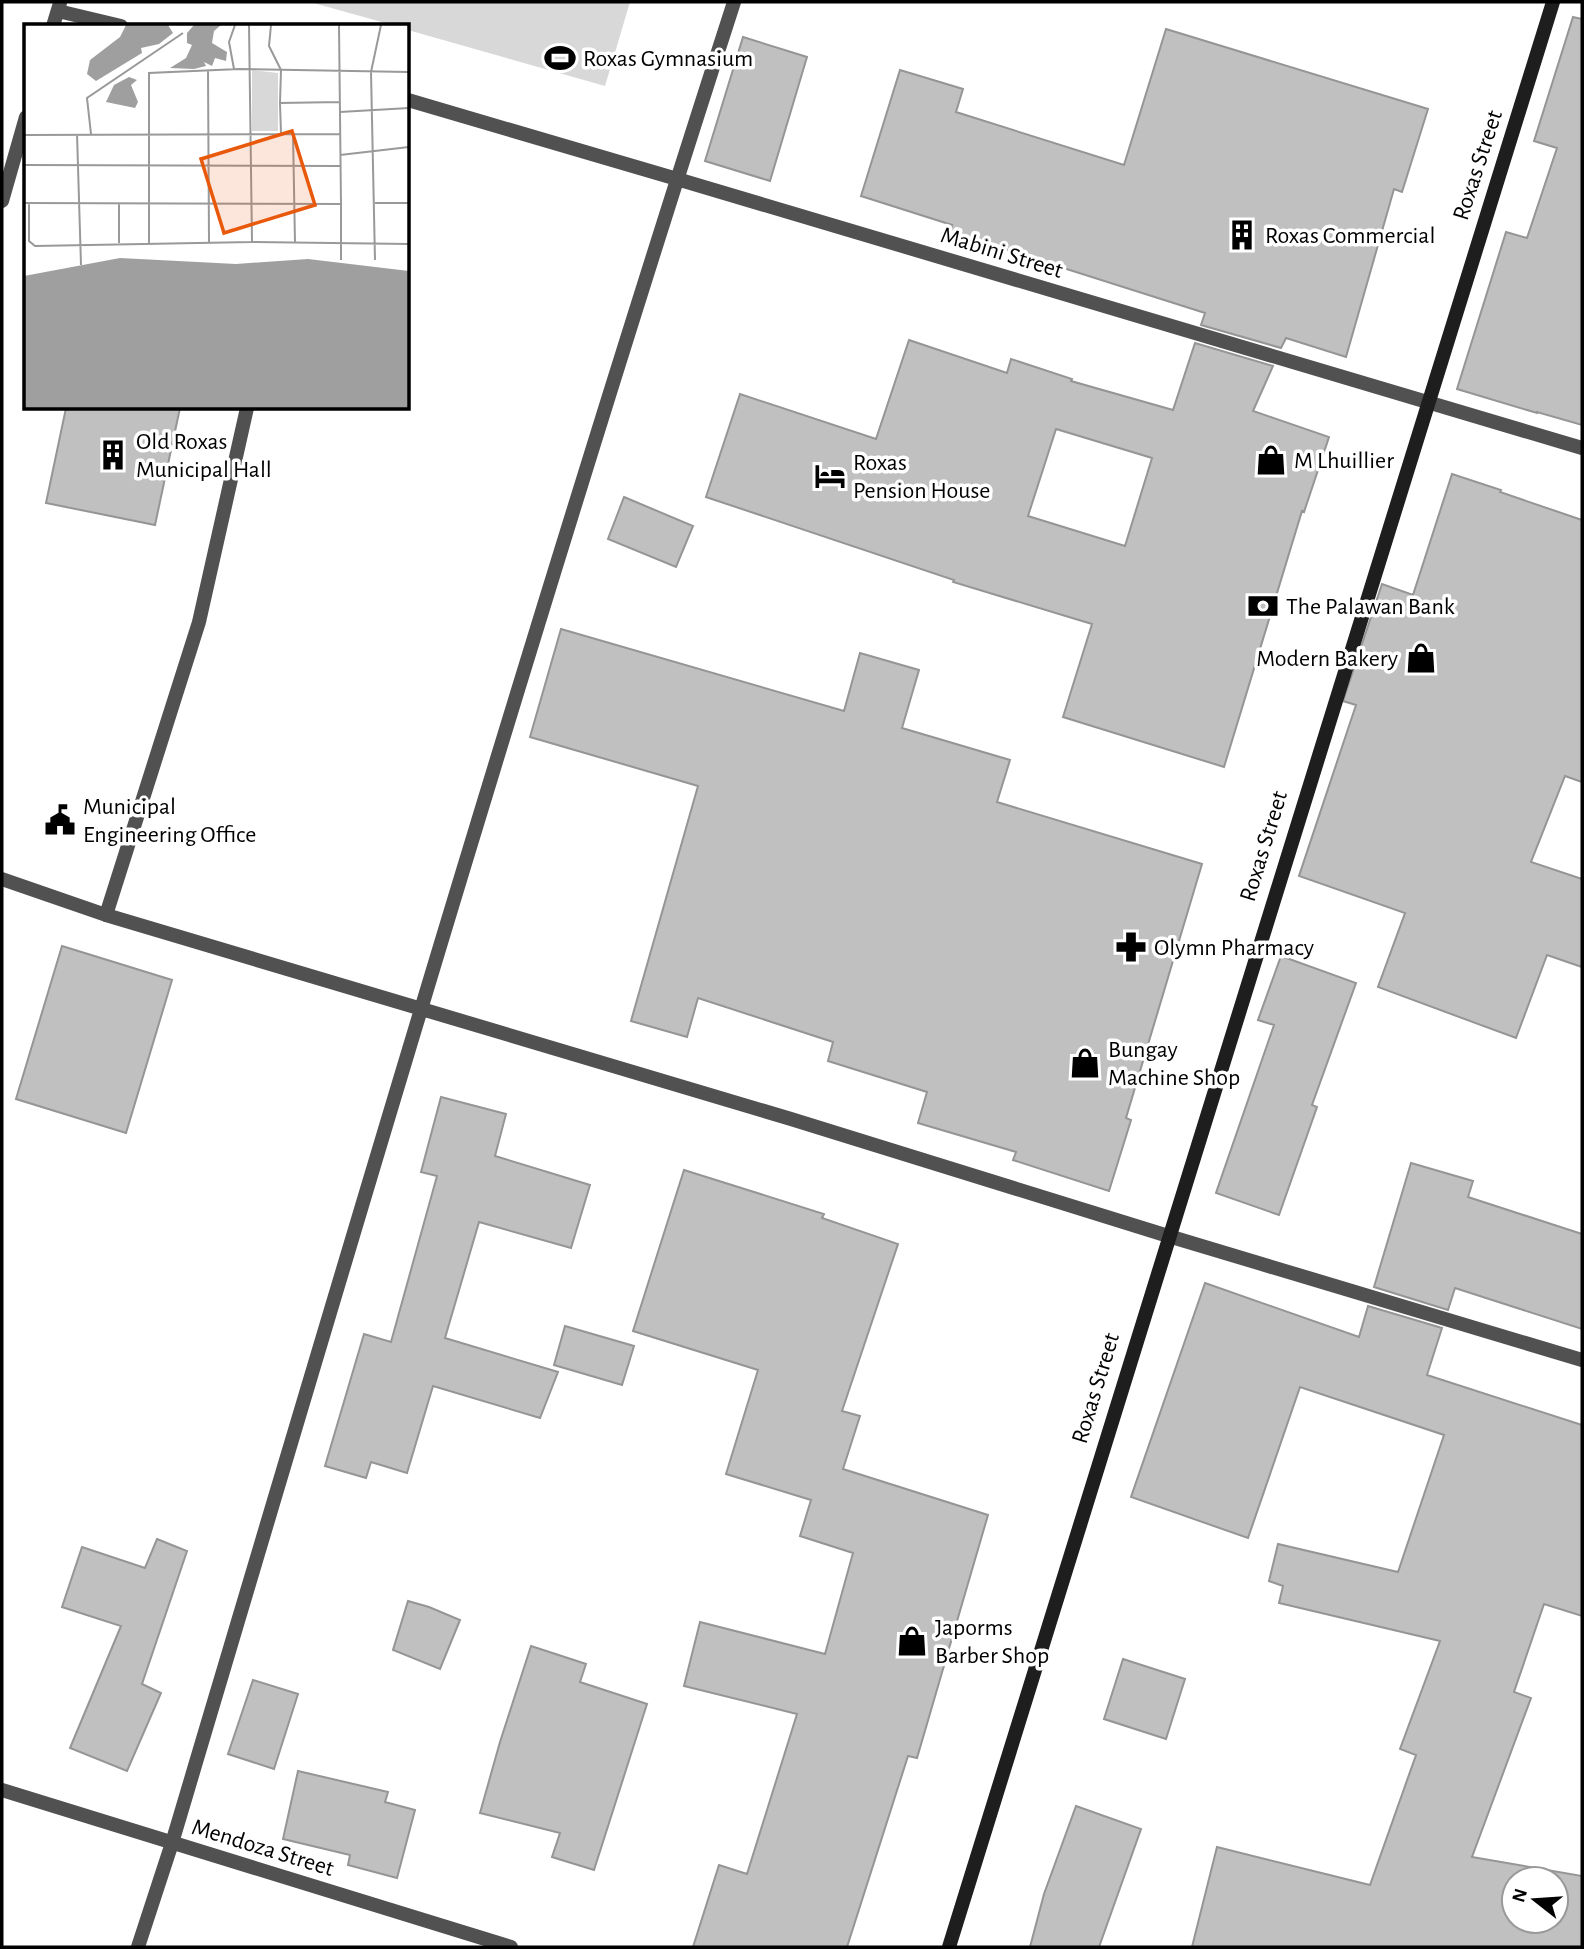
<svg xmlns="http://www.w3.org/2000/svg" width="1584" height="1949" viewBox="0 0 1584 1949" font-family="'Alegreya Sans',sans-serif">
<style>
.green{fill:#d8d8d8}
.building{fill:#c0c0c0;stroke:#959595;stroke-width:2;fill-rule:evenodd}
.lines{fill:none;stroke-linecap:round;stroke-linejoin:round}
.service{stroke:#515151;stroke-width:14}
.minor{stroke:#515151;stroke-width:14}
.secondary{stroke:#1e1e1e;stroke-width:14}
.labels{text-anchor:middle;stroke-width:7;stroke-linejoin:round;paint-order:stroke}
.poi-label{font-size:24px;fill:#000;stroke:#fff;text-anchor:start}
.street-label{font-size:24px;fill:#000;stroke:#fff}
.inset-road{fill:none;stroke:#999;stroke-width:2}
.view{fill:#e8590c;fill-opacity:0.15;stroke:#e8590c;stroke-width:3.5}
.inset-edge{fill:none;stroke:#000;stroke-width:3.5}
</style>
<rect width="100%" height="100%" fill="#fff"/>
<!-- green -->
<path class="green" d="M310 2H630L605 86 408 30V26H396Z"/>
<!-- building -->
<path class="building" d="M1573 17 1582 19V425L1537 412V413L1457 389 1506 232 1527 238 1557 148 1534 141Z
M1166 29 1428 109 1402 192 1394 189 1346 357 1286 338 1281 348 1201 325 1205 313 950 232 952 225 861 196 900 70 963 89 956 112 1124 165Z
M743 37 807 57 770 181 705 161Z
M909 340 1007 373 1011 359 1072 379 1071 381 1173 410 1195 343 1273 366 1253 411 1329 437 1304 512 1302 511 1224 767 1063 717 1092 624 953 582 954 580 706 497 740 394 876 439ZM1056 429 1152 458 1125 546 1028 516Z
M66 408H180L155 525 46 503Z
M1452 474 1501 490 1500 492 1582 520V782L1565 776 1531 862 1582 879V967L1547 955 1516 1038 1378 987 1405 913 1299 876 1356 705 1343 701 1382 584 1413 595Z
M624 497 693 526 676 567 608 539Z
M561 629 844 711 860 653 919 670 902 728 1010 760 997 802 1202 864 1126 1118 1131 1120 1109 1191 1013 1160 1016 1152 918 1123 927 1092 828 1061 833 1042 698 998 687 1037 631 1021 698 786 530 737Z
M62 946 172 980 126 1133 16 1099Z
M1281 956 1356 983 1312 1105 1317 1107 1279 1215 1216 1193 1274 1025 1258 1020Z
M441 1097 506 1114 495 1156 590 1185 571 1248 479 1222 445 1338 558 1372 540 1418 433 1386 407 1473 371 1462 366 1478 325 1466 364 1334 391 1342 437 1176 421 1172Z
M1411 1163 1473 1181 1468 1197 1582 1234V1329L1455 1288 1448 1310 1374 1287Z
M684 1170 824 1214 822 1218 898 1244 842 1411 860 1416 843 1469 988 1515 917 1758 908 1756 847 1947H693L719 1865 747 1874 797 1714 684 1686 700 1622 825 1654 853 1553 800 1536 811 1500 726 1474 758 1370 633 1331Z
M1205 1283 1359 1337 1368 1306 1442 1328 1427 1375 1582 1425V1616L1544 1604 1514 1692 1531 1698 1472 1857 1582 1876V1947H1192L1217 1847 1370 1885 1416 1755 1400 1749 1440 1641 1279 1603 1283 1586 1269 1581 1278 1544 1398 1572 1444 1435 1300 1387 1248 1538 1131 1497ZM1514 1879H1556V1921H1514Z
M565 1326 634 1346 622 1385 554 1365Z
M157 1539 187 1551 142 1684 161 1693 127 1771 70 1748 121 1626 62 1607 82 1547 145 1568Z
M408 1601 429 1607 460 1620 440 1669 393 1650Z
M531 1646 586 1664 580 1682 647 1704 594 1870 552 1857 560 1833 480 1813 500 1742Z
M1123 1659 1185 1679 1166 1739 1104 1719Z
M253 1680 298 1694 274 1769 228 1754Z
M298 1771 388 1792 385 1802 415 1810 397 1878 348 1865 350 1855 283 1839Z
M1076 1806 1141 1829 1099 1947H1030L1044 1894Z"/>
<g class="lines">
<!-- service -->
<path class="service" d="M106 915 199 622 247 408"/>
<!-- minor -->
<path class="minor" d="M58 11 121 26
M53 26 60 3
M408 100 677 179 1582 448
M2 201 26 117
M2 879 106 915 791 1119 1165 1235 1582 1360
M2 1790 511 1947
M138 1947 172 1843C355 1228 537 612 734 2"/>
<!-- secondary -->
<path class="secondary" d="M949 1947C1146 1298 1346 649 1553 2"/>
</g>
<!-- icons -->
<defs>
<g id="stadium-bare" transform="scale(2.415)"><path d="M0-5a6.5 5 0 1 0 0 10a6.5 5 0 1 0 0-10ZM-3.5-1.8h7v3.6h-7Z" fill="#000" stroke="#fff" stroke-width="2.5" paint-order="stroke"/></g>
<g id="building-bare" transform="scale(2.415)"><path d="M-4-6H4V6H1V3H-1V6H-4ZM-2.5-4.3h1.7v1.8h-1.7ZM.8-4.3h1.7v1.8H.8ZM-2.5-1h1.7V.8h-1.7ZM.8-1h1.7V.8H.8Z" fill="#000" stroke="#fff" stroke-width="2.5" paint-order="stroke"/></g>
<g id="shop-bare" transform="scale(2.415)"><path d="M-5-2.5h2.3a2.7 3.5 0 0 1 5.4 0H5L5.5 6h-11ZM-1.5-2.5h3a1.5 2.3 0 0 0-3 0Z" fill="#000" stroke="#fff" stroke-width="2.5" paint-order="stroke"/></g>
<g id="hotel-bare" transform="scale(2.415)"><path d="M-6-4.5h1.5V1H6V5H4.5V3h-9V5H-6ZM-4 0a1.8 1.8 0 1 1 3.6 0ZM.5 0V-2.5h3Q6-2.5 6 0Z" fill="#000" stroke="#fff" stroke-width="2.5" paint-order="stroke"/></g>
<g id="bank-bare" transform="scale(2.415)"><path d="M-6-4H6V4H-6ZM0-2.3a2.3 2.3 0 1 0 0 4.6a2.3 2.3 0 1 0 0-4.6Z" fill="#000" stroke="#fff" stroke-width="2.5" paint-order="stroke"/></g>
<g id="civic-bare" transform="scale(2.415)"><path d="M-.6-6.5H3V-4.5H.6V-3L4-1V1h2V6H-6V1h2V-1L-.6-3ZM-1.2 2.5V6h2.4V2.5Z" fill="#000" stroke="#fff" stroke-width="2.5" paint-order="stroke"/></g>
<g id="pharmacy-bare" transform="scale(2.415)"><path d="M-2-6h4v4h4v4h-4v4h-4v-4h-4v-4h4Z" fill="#000" stroke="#fff" stroke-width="2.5" paint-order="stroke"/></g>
</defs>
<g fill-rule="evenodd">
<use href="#stadium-bare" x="560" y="58"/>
<use href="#building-bare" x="1242" y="235"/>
<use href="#building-bare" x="113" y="455"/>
<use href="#shop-bare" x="1271" y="460"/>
<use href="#hotel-bare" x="830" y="476"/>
<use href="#bank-bare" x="1263" y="606"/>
<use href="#shop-bare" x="1421" y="658"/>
<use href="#civic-bare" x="60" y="820"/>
<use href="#pharmacy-bare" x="1131" y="947"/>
<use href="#shop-bare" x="1085" y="1063"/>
<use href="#shop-bare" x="912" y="1641"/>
</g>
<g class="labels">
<!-- poi labels -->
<g class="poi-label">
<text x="583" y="66">Roxas Gymnasium</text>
<text x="1265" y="243">Roxas Commercial</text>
<text x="136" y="449">Old Roxas<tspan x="136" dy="28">Municipal Hall</tspan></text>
<text x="1294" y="468">M Lhuillier</text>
<text x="853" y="470">Roxas<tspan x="853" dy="28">Pension House</tspan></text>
<text x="1286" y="614">The Palawan Bank</text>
<text x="1398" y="666" text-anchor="end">Modern Bakery</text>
<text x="83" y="814">Municipal<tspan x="83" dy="28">Engineering Office</tspan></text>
<text x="1154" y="955">Olymn Pharmacy</text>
<text x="1108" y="1057">Bungay<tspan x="1108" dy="28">Machine Shop</tspan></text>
<text x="935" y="1635">Japorms<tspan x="935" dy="28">Barber Shop</tspan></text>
</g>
<!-- street labels -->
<g class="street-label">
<text transform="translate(1477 165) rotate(-72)" y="8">Roxas Street</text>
<text transform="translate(1002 252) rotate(17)" y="8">Mabini Street</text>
<text transform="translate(1263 846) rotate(-73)" y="8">Roxas Street</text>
<text transform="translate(1095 1388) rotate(-73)" y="8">Roxas Street</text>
<text transform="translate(263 1847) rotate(17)" y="8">Mendoza Street</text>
</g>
</g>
<!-- overview -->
<g transform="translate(24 24)">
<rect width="385" height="385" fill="#fff"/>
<path d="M228 46 254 49V107H228Z" fill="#d8d8d8"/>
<path d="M102 1H144L149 9 135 20 117 24 118 29 72 57 63 50 66 36 96 13ZM170 1H197L190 7 188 19 203 28 202 37 191 34 188 42 180 38 182 42 170 45 146 44 162 34 168 21 163 19V9ZM105 53 113 56 107 61 114 78 111 84 82 78 90 61ZM96 234 212 240 284 235 385 247V384H0V252Z" fill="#9f9f9f"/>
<path class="inset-road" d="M225 1 228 218M247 1 245 22 257 46 256 79M210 45 205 18 211 1M184 46 185 218M316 88 385 84M53 110 57 241M67 110 63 74 159 9M257 110 256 79 316 78M269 110 271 219M0 111 316 110M316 131 385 123M0 141 316 142M0 179 317 180 315 1M5 179V217L11 222 228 218 385 220M95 179V219M351 179H385M317 180V236M125 219V49L215 45 384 48M351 236 347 48 357 1"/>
<path class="view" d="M268 107 291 181 200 209 177 135Z"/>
<rect width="385" height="385" class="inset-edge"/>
</g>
<!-- border -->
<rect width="1584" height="1949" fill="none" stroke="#000000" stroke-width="7"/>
<!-- north arrow -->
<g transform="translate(1535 1900) rotate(287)"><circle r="33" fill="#ffffff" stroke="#999999" stroke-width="2"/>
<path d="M0-5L12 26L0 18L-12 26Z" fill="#000000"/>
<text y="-10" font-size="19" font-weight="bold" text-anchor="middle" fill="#000000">N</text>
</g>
</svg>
